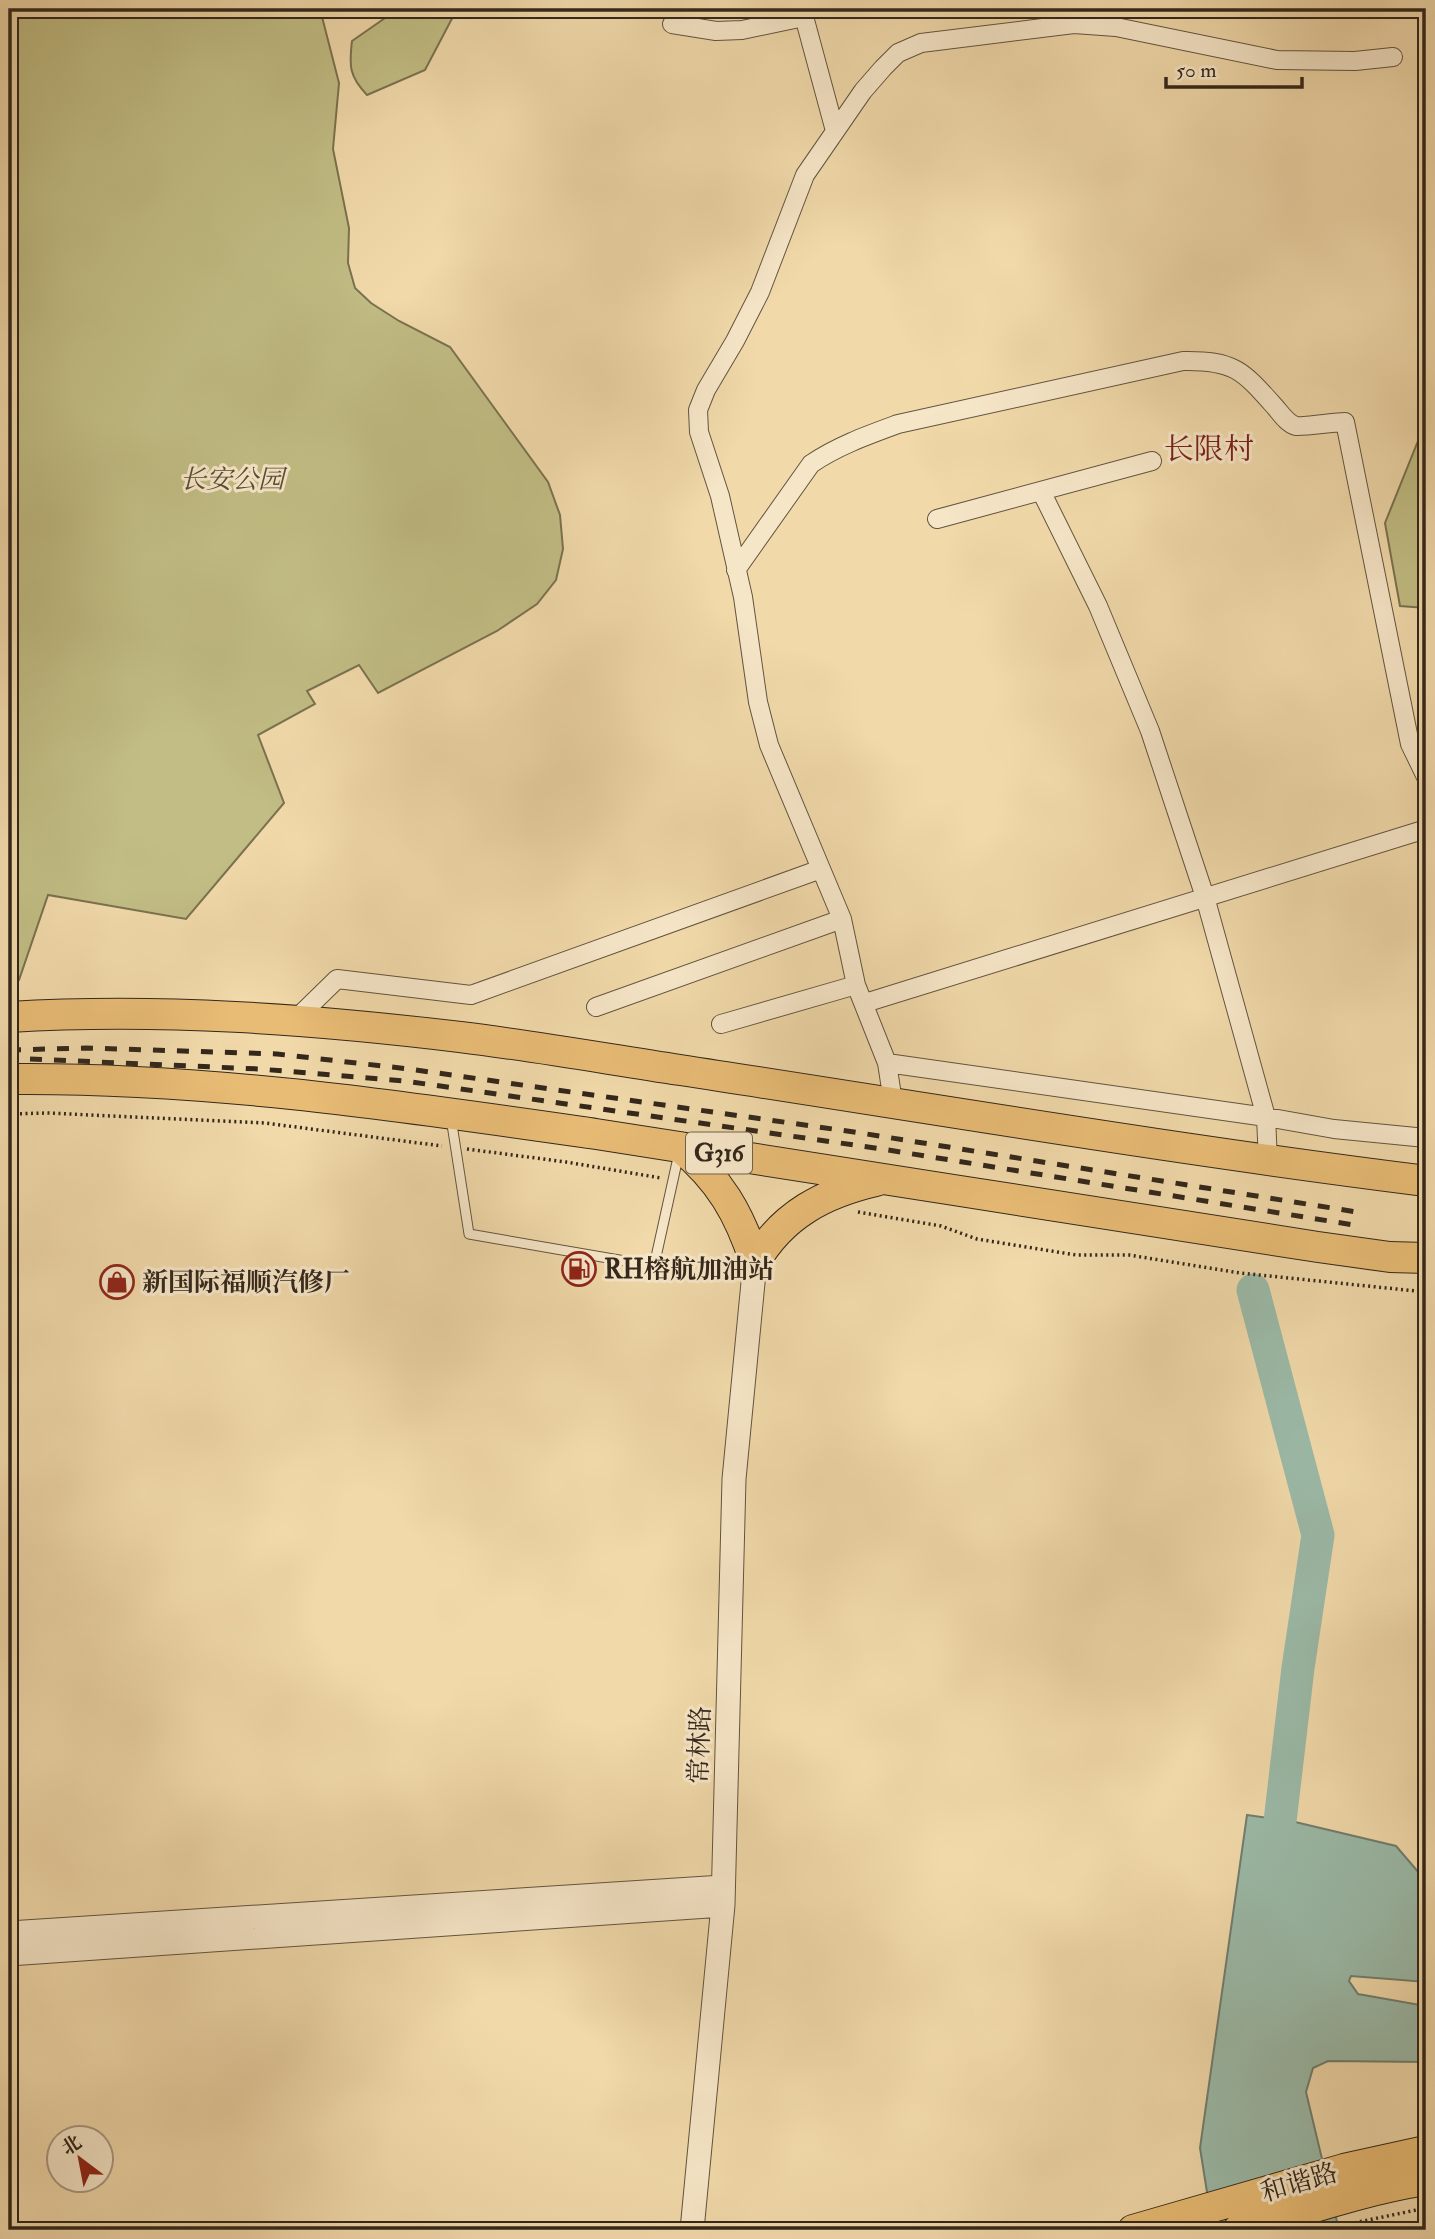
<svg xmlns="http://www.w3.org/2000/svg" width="1435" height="2239" viewBox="0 0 1435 2239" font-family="'IM FELL Double Pica','Noto Serif SC',serif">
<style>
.green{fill:#c1bd84;stroke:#7a7250;stroke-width:2}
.water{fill:#9bbaa8;stroke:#717f70;stroke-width:2}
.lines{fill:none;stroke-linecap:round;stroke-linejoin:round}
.river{stroke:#9bbaa8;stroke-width:33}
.service-casing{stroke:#62543f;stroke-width:11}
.minor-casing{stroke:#62543f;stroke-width:20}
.tertiary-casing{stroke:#62543f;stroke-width:25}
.primary-casing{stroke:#33271b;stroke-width:32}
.trunk-casing{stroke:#33271b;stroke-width:32}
.path{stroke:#33271b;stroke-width:3.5;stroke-dasharray:2 3.5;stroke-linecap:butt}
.service{stroke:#f6e6c8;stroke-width:9}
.minor{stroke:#f6e6c8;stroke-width:18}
.tertiary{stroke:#f6e6c8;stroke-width:23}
.primary{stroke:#e8bc75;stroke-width:30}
.trunk{stroke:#e8bc75;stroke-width:30}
.rail{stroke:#33271b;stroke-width:5;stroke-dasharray:12 12;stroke-linecap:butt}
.labels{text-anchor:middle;stroke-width:6;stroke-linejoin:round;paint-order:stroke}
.shield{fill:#f6e6c8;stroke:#6e604f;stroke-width:2}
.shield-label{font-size:24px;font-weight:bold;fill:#33271b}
.park-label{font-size:26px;font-style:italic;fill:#564c35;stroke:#f6e6c8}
.poi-label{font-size:26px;font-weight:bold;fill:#33271b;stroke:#f6e6c8;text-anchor:start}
.street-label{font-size:26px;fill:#33271b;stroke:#f6e6c8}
.quarter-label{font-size:30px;fill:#7a1f14;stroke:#f6e6c8}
</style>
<rect width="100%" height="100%" fill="#f1d9aa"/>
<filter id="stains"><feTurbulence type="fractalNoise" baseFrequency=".00286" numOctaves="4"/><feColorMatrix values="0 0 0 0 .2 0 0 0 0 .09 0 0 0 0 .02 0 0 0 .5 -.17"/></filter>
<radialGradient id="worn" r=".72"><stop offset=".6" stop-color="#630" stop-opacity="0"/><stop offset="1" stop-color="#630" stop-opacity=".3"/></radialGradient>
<!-- green -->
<path class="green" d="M9 9H320L339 83 333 149 349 228 348 263 355 288 371 303 399 321 450 347 548 482 560 515 563 549 556 580 537 604 497 631 378 693 359 665 307 691 315 704 258 735 284 803 186 919 48 895 19 980 9 981Z
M398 9H457L425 70 367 95C349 76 349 66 352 41Z
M1426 421V608L1400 606 1385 523Z"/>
<!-- water -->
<path class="water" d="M1247 1815 1291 1821 1396 1846 1426 1881V1982L1351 1976 1349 1981 1358 1994 1426 2006V2062L1328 2061 1313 2068 1306 2092 1339 2230H1213L1200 2148Z"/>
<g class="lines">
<!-- river -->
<path class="river" d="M1253 1290 1318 1535 1298 1668 1275 1864"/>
<!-- service casing -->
<g class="service-casing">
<path id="service" d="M451 1118 469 1234 654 1266 679 1153"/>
</g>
<!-- minor casing -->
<g class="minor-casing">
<path id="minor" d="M802 9 835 131
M672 24 716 31 742 30 804 17
M1041 491 1098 606 1150 731 1205 897 1266 1117 1268 1161
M937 519 1152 461
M736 570 811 464C837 446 868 435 898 424L1183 361C1235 360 1243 371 1276 408 1281 414 1288 424 1296 426 1301 427 1337 422 1345 422L1410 744 1426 777
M865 1003 1426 829
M596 1007 842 919
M294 1021 337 979 471 995 821 869
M721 1024 856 985
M887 1063 1266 1117 1334 1129 1426 1138
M893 1102 887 1063 856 985 842 919 769 745 758 702 743 597 720 496 699 432 698 410 706 390 735 341 760 292 805 175 863 91 883 68 898 53 921 43 1074 24 1116 27 1277 60 1355 61 1393 57"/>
</g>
<!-- tertiary casing -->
<g class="tertiary-casing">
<path id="tertiary" d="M9 1933 723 1887
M9 1954 723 1905
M692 2230 723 1905 734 1479 755 1262"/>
</g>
<!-- primary casing -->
<g class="primary-casing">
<path id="primary" d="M1133 2230 1344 2169 1426 2151
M1238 2230C1300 2212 1362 2190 1426 2180"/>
</g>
<!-- trunk casing -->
<g class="trunk-casing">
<path id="trunk" d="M9 1017C159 1008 311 1019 460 1037 534 1046 607 1059 680 1070 929 1108 1177 1150 1426 1181
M9 1079C206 1077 401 1106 596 1134 837 1170 1077 1211 1318 1247L1390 1257 1426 1258
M680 1147C720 1180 739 1213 755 1262
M755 1262C782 1215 824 1193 876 1181"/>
</g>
<!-- path -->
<path class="path" d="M9 1114 47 1113 265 1123 442 1146
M467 1149 566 1162 661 1178
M858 1212 941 1226 977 1239 1076 1255H1129L1240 1273 1426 1292
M1328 2230 1349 2224 1426 2208"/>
<!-- service -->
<use href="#service" class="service"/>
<!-- minor -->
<use href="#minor" class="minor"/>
<!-- tertiary -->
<use href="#tertiary" class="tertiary"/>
<!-- primary -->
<use href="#primary" class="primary"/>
<!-- trunk -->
<use href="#trunk" class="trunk"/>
<!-- rail -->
<path class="rail" d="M9 1050 86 1048 277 1054 409 1069 854 1132 1357 1212
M30 1059 259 1069 405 1081 882 1149 1354 1225"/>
</g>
<!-- icons -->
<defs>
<g id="fuel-ring" transform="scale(1.75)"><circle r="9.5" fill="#f6e6c8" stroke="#8f2418" stroke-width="1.5"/><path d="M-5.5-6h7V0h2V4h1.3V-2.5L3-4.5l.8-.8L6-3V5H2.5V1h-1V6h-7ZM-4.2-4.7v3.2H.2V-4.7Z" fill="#8f2418"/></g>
<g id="shop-ring" transform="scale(1.75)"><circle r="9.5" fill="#f6e6c8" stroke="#8f2418" stroke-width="1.5"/><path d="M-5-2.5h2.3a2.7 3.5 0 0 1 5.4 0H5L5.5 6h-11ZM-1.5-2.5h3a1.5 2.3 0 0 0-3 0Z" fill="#8f2418"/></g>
</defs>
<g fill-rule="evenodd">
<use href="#fuel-ring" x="579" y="1269"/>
<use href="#shop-ring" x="117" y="1282"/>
</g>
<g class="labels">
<!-- shield labels -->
<rect class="shield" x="686" y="1132.5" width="66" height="41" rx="5"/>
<g class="shield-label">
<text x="719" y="1161">G316</text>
</g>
<!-- park labels -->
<g class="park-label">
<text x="232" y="488">长安公园</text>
</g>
<!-- poi labels -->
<g class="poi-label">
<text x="604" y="1278">RH榕航加油站</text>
<text x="142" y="1291">新国际福顺汽修厂</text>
</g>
<!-- street labels -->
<g class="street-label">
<text transform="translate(699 1745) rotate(-88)" y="9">常林路</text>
<text transform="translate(1299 2182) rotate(-16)" y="9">和谐路</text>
</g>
<!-- quarter labels -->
<g class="quarter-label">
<text x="1209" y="459">长限村</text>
</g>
</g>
<!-- margin -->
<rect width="1435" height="2239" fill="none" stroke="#f1d9aa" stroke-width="35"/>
<rect x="10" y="10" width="1414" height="2218" fill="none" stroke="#33271b" stroke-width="3.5"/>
<rect x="18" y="18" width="1400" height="2204" fill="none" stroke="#33271b" stroke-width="2"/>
<!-- north arrow -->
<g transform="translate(80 2159) rotate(328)"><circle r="33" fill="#f6e6c8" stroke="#a89a83" stroke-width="2"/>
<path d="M0-5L12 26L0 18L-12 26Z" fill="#8f2418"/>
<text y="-10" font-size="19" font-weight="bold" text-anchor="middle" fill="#33271b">北</text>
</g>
<!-- scale -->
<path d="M1166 77v10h136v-10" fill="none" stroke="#33271b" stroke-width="3.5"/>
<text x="1176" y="77" font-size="21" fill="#33271b" stroke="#f6e6c8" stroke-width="5" paint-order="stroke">50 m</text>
<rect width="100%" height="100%" filter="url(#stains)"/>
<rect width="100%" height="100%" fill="url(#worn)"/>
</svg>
